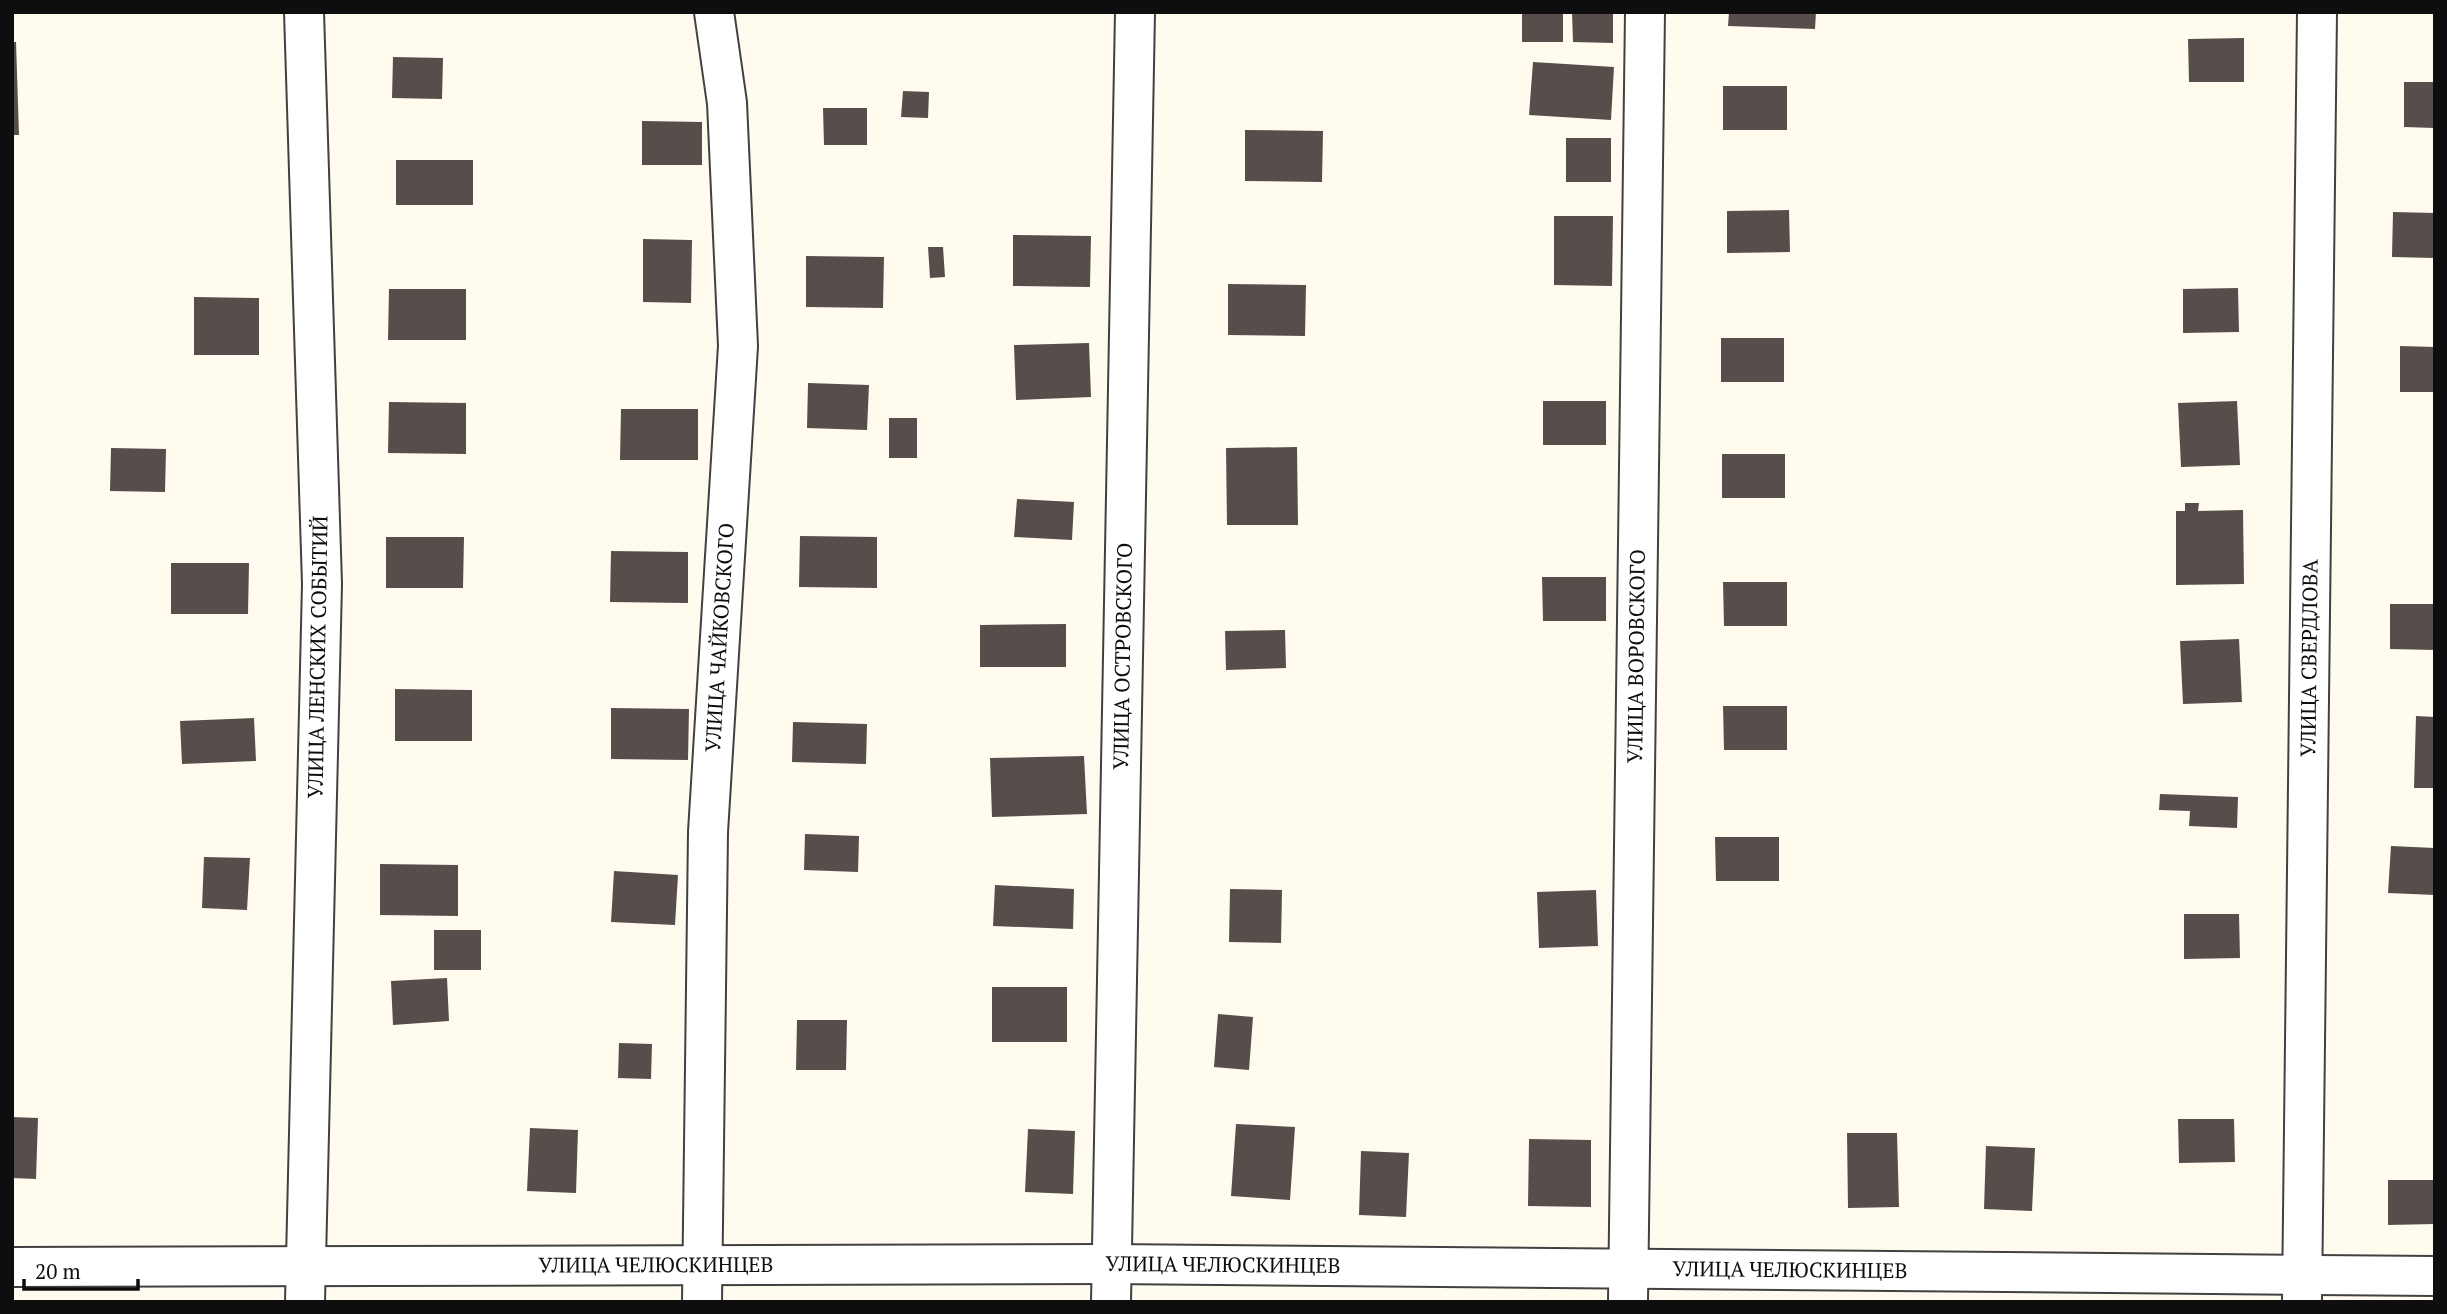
<svg xmlns="http://www.w3.org/2000/svg" width="2447" height="1314" viewBox="0 0 2447 1314" font-family="'PT Serif',serif">
<style>
.building{fill:#574e4b}
.lines{fill:none;stroke-linecap:round;stroke-linejoin:round}
.minor-casing{stroke:#414141;stroke-width:42}
.minor{stroke:#fff;stroke-width:38}
.labels{text-anchor:middle;stroke-width:7;stroke-linejoin:round;paint-order:stroke}
.street-label{font-size:21px;fill:#0e0e0e;stroke:#fff}
</style>
<rect width="100%" height="100%" fill="#fffbef"/>
<!-- building -->
<path class="building" d="M1522 12H1563V42H1522Z
M1572 12H1613V43L1573 42Z
M1729 12H1816L1815 29 1728 26Z
M2244 38V82H2189L2188 39Z
M12 42H16L19 135H12Z
M393 57 443 58 442 99 392 98Z
M1533 62 1614 67 1611 120 1529 115Z
M2404 82H2435V128L2404 127Z
M1723 86H1787V130H1723Z
M903 91 929 92 928 118 901 117Z
M823 108H867V145H824Z
M642 121 702 122V165H642Z
M1245 130 1323 131 1322 182 1245 181Z
M1566 138H1611V182H1566Z
M396 160H473V205H396Z
M1789 210 1790 252 1727 253V211Z
M2393 212 2435 213V258L2392 257Z
M1554 216H1613L1612 286 1554 285Z
M1013 235 1091 236 1090 287 1013 286Z
M643 239 692 240 691 303 643 302Z
M928 247H943L945 277 930 278Z
M806 256 884 257 883 308 806 307Z
M1228 284 1306 285 1305 336 1228 335Z
M2238 288 2239 332 2183 333V289Z
M389 289H466V340H388Z
M194 297 259 298V355H194Z
M1721 338H1784V382H1721Z
M1089 343 1091 397 1016 400 1014 345Z
M2400 346 2435 347V392H2400Z
M808 383 869 385 867 430 807 428Z
M1543 401H1606V445H1543Z
M2237 401 2240 465 2181 467 2178 403Z
M389 402 466 403V454L388 453Z
M621 409H698V460H620Z
M889 418H917V458H889Z
M1297 447 1298 525H1227L1226 448Z
M111 448 166 449 165 492 110 491Z
M1722 454H1785V498H1722Z
M1017 499 1074 502 1072 540 1014 537Z
M2185 503H2199L2198 511 2243 510 2244 584 2176 585V511H2185Z
M800 536 877 537V588L799 587Z
M386 537H464L463 588H386Z
M611 551 688 552V603L610 602Z
M171 563H249L248 614H171Z
M1542 577H1606V621H1543Z
M1723 582H1787V626H1724Z
M2390 604H2435V650L2390 649Z
M1066 624V667H980V625Z
M1285 630 1286 668 1226 670 1225 631Z
M2239 639 2242 702 2183 704 2180 641Z
M395 689 472 690V741H395Z
M1723 706H1787V750H1724Z
M611 708 689 709 688 760 611 759Z
M2416 716 2435 717V788H2414Z
M254 718 256 761 182 764 180 721Z
M793 722 867 724 866 764 792 762Z
M1084 756 1087 814 992 817 990 758Z
M2160 794 2238 797 2237 828 2189 826 2190 811 2159 810Z
M805 834 859 836 858 872 804 870Z
M1715 837H1779V881H1716Z
M2391 846 2435 848V895L2388 893Z
M204 857 250 858 247 910 202 908Z
M380 864 458 865V916L380 915Z
M614 871 678 875 675 925 611 922Z
M995 885 1074 889 1073 929 993 926Z
M1230 889 1282 890 1281 943 1229 942Z
M1596 890 1598 946 1539 948 1537 892Z
M2184 914H2239L2240 958 2184 959Z
M434 930H481V970H434Z
M447 978 449 1021 393 1025 391 981Z
M992 987H1067V1042H992Z
M1218 1014 1253 1017 1249 1070 1214 1067Z
M797 1020H847L846 1070H796Z
M619 1043 652 1044 651 1079 618 1078Z
M12 1117 38 1118 36 1179 12 1178Z
M2178 1119H2234L2235 1162 2179 1163Z
M1236 1124 1295 1127 1290 1200 1231 1196Z
M530 1128 578 1130 576 1193 527 1191Z
M1028 1129 1075 1131 1073 1194 1025 1192Z
M1847 1133H1897L1899 1207 1848 1208Z
M1529 1139 1591 1140V1207L1528 1206Z
M1986 1146 2035 1148 2032 1211 1984 1209Z
M1361 1151 1409 1153 1406 1217 1359 1215Z
M2388 1180H2435V1224L2388 1225Z"/>
<g class="lines">
<!-- minor casing -->
<g class="minor-casing">
<g id="minor">
<path d="M304 12 322 584 305 1302"/>
<path id="s1" d="M12 1267 1110 1264 2435 1276"/>
<path id="s2" d="M2302 1300 2317 12"/>
<path id="s3" d="M702 1302 708 832 738 346 727 103 714 12"/>
<path id="s4" d="M1111 1302 1135 12"/>
<path id="s5" d="M1628 1302 1645 12"/>
</g>
</g>
<!-- minor -->
<use href="#minor" class="minor"/>
</g>
<g class="labels">
<!-- street labels -->
<g class="street-label">
<text dy="7" stroke="none"><textPath href="#s3" startOffset="665">УЛИЦА ЧАЙКОВСКОГО</textPath></text>
<text transform="translate(318 657) rotate(-89)" y="7">УЛИЦА ЛЕНСКИХ СОБЫТИЙ</text>
<text dy="7" stroke="none"><textPath href="#s4" startOffset="646">УЛИЦА ОСТРОВСКОГО</textPath></text>
<text dy="7" stroke="none"><textPath href="#s5" startOffset="646">УЛИЦА ВОРОВСКОГО</textPath></text>
<text dy="7" stroke="none"><textPath href="#s2" startOffset="642">УЛИЦА СВЕРДЛОВА</textPath></text>
<text dy="7" stroke="none"><textPath href="#s1" startOffset="644">УЛИЦА ЧЕЛЮСКИНЦЕВ</textPath></text>
<text dy="7" stroke="none"><textPath href="#s1" startOffset="1211">УЛИЦА ЧЕЛЮСКИНЦЕВ</textPath></text>
<text dy="7" stroke="none"><textPath href="#s1" startOffset="1778">УЛИЦА ЧЕЛЮСКИНЦЕВ</textPath></text>
</g>
</g>
<!-- border -->
<rect width="2447" height="1314" fill="none" stroke="#0e0e0e" stroke-width="28"/>
<!-- scale -->
<path d="M24 1279v10h114v-10" fill="none" stroke="#0e0e0e" stroke-width="3.5"/>
<text x="35" y="1279" font-size="21" fill="#0e0e0e" stroke="#ffffff" stroke-width="5" paint-order="stroke">20 m</text>
</svg>
